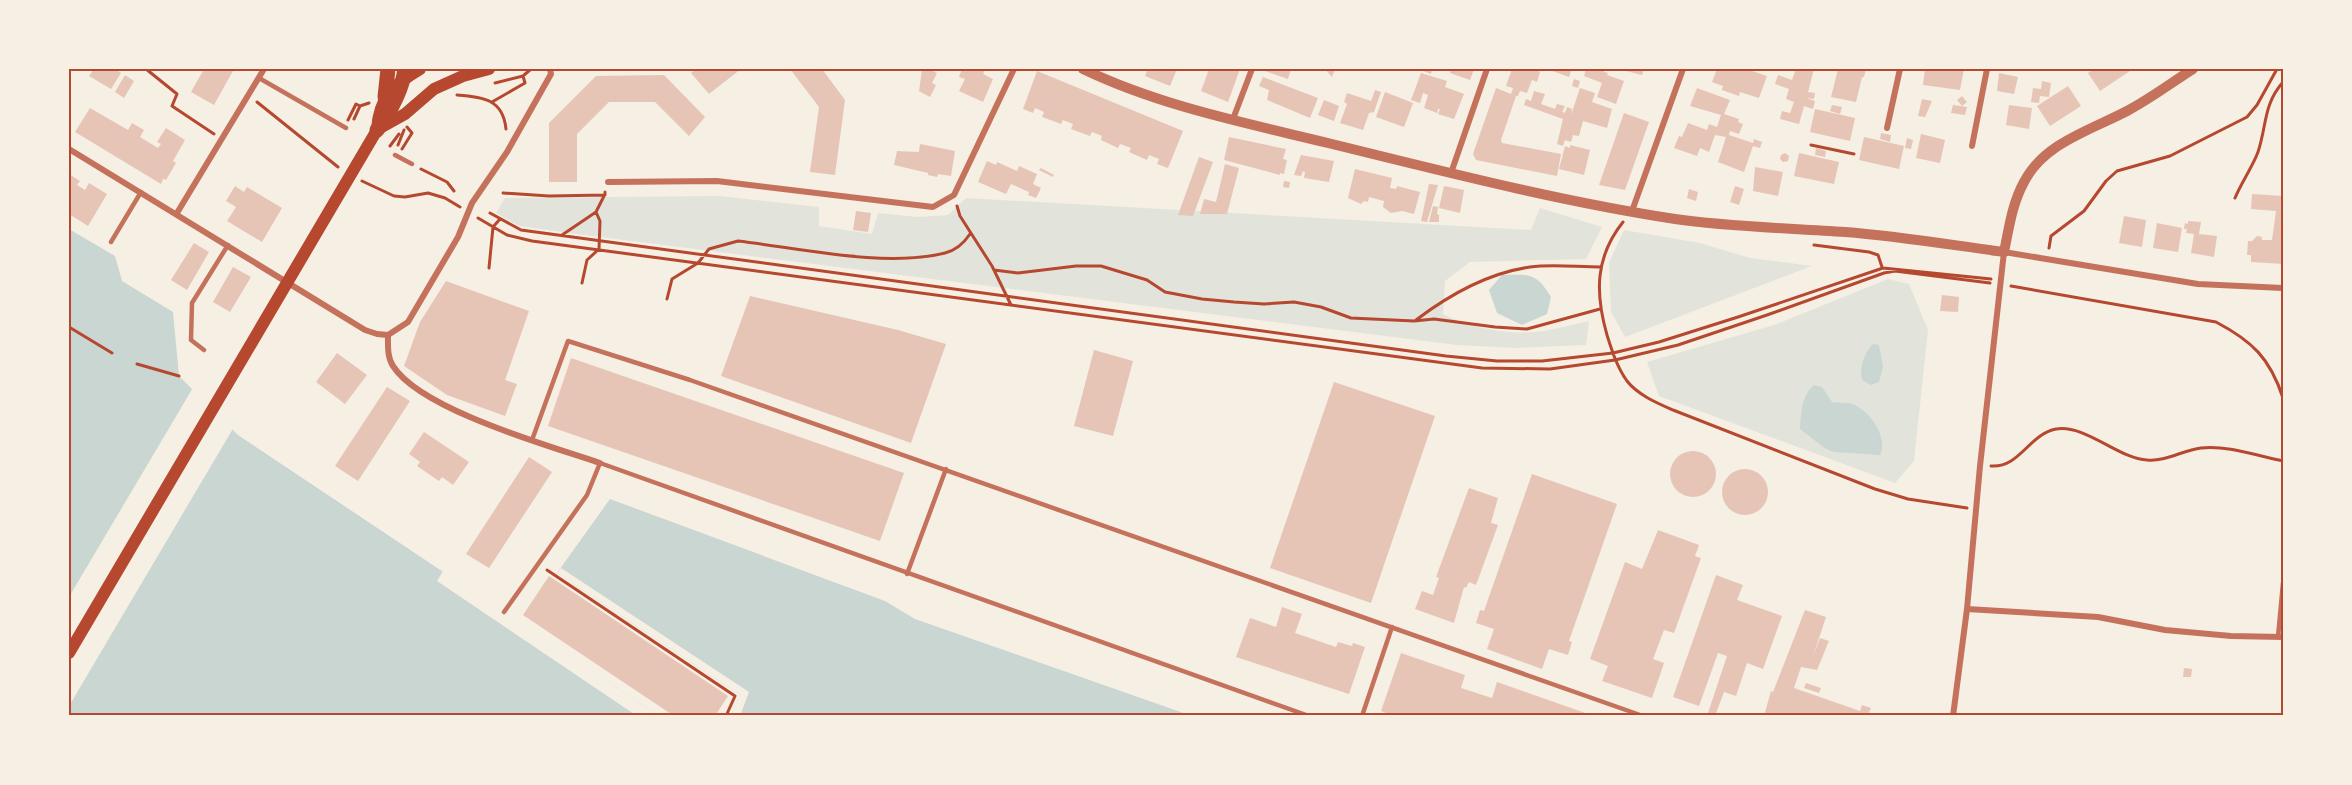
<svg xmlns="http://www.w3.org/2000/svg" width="2352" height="785" viewBox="0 0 2352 785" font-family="Montserrat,sans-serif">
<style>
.green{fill:#e2e4dc}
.water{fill:#c9d6d2}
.pier{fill:#f6efe4}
.building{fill:#e6c5b7}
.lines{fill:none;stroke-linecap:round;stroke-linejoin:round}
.path{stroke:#b5482f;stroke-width:3}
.service{stroke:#c5725c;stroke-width:4.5}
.minor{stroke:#c5725c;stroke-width:6}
.tertiary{stroke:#c5725c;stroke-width:10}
.secondary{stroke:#b5482f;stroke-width:12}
.primary{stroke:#b5482f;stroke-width:15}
.neatline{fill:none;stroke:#b5482f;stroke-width:2}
</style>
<rect width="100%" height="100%" fill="#f6efe4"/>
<!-- green -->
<path class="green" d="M720 196 819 207V226L872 234 878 213 918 217 948 215 966 198 1531 230 1540 208 1602 227 1586 259 1470 262 1445 281 1443 314C1472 328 1510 336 1543 331 1558 329 1574 324 1589 321L1586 345 1515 348 1457 345 584 235 519 226 496 213 505 198Z
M1624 230 1700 243 1750 258 1812 266 1625 337 1611 312 1609 263Z
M1888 279 1909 284 1928 330 1914 461 1895 483 1659 396 1647 362 1774 325Z"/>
<!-- water -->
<path class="water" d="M69 229 115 256 122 281 173 312 179 376 238 435 659 716H69Z
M1502 275C1529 275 1535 271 1551 297L1547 314 1522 325 1497 313 1489 290Z
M1873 344 1879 345 1883 367 1879 382 1871 385 1862 380C1859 368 1864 353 1873 344Z
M1814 385 1822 387 1832 402C1838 403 1846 402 1852 404 1869 409 1889 438 1880 455L1834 452 1826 449 1800 429C1801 414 1801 396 1814 385Z
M610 499 885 601 915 619 1192 716H731L740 695 557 573Z"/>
<!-- pier -->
<path class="pier" d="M194 386 234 427 69 706V597Z
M561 568 749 692 740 716H731L740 695 557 573Z
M443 571 659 716H637L437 581Z"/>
<!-- building -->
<path class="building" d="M94 69H115L121 73 111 89 89 76Z
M204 69H234L214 105 191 92Z
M696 69H741L709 94 691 73Z
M790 69H822L845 100 835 175 810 172 819 107Z
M922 69H929L937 73 932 83 936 85 930 97 919 91Z
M962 69H984L985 70 983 74 993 79 983 102 959 91 965 79 959 77Z
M1148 69H1177L1170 86 1145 76Z
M1209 69H1240L1228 102 1201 91Z
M1266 69H1291L1288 79 1265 71Z
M1325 69H1335L1332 77Z
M1418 69H1432L1431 74Z
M1451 69H1474L1470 80 1450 73Z
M1512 69H1536L1540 72 1537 82 1532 80 1527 93 1520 91 1518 96H1516L1501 140 1502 143 1561 154 1557 176 1476 160 1473 154 1496 88 1511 94 1513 88 1506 86Z
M1547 69H1572L1569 77Z
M1586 69H1605L1604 72 1608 73 1607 75 1624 81 1616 104 1597 97 1602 83 1584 76Z
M1618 69H1644L1642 75Z
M1717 69H1746L1767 76 1759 98 1740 92 1739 96 1722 90 1723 86 1712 82Z
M1796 69H1814L1808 92 1815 93 1814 99 1806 98 1815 101 1813 109 1804 106 1799 124 1780 119 1782 111 1790 113 1794 102 1786 99 1789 89 1775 84 1778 75 1792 80Z
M1838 69H1866L1864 77H1862L1856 102 1831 97Z
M1925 69H1964L1960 90 1923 85Z
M2094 69H2133L2100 91 2088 73Z
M1037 71 1183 131 1168 168 1157 164 1159 159 1149 155 1147 160 1129 152 1131 148 1120 144 1118 148 1101 140 1102 136 1092 132 1090 136 1071 129 1073 124 1063 120 1061 124 1042 117 1044 112 1035 108 1033 113 1023 109Z
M1421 73 1447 81 1445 87 1464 94 1454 119 1438 114 1440 109H1438L1437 113 1424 108 1428 95 1423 93 1420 103 1411 100Z
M1999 73 2018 77 2014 94 1997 91Z
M125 75 134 81 124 98 115 92Z
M664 75 705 117 689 136 655 102H609L577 134V182H549V123L596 76Z
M1263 77 1318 98 1310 118 1267 100 1269 90 1259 86Z
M1574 79 1580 81 1578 88 1572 86Z
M2042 81 2051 83 2049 97 2040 96 2039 103 2031 102 2033 88 2041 89Z
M2068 86 2081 106 2050 126 2037 106Z
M1580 88 1595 93 1592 102 1612 109 1607 128 1583 121 1579 136 1573 135 1571 142 1565 140 1563 146 1557 144 1563 119 1524 105 1526 99 1531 101 1534 91 1545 94 1541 104 1555 109 1557 104 1565 106 1562 112 1565 113 1567 107 1572 109 1571 115Z
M1697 88 1730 100 1724 114 1739 119 1738 122 1743 124 1739 134 1730 131 1729 135 1753 143 1754 139 1762 142 1760 148 1753 146 1744 172 1718 162 1726 137 1715 135 1709 152 1700 148 1697 156 1674 148 1679 136 1682 137 1688 123 1707 130 1709 124 1717 127 1721 115 1690 106Z
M1375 90 1381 92 1374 112 1369 113 1363 130 1340 123 1347 104 1344 102 1347 93 1371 101Z
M1385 92 1413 103 1404 127 1376 117Z
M1962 96 1967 102 1962 106 1957 100Z
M1922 99 1932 101 1925 117 1918 116Z
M1324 100 1339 106 1334 121 1318 115Z
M1832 105 1842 107 1840 114 1830 111Z
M1953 105 1967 107 1965 115 1951 113Z
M2009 105 2032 108 2029 129 2006 125Z
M90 108 128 130 132 123 144 130 140 137 158 148 161 144 157 142 166 128 185 140 173 161 176 163 166 180 163 179 161 184 75 132Z
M1815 109 1855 118 1850 141 1810 132Z
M1624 113 1649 122 1625 190 1599 185Z
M1881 133 1891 135 1890 142 1880 139Z
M1921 134 1945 140 1940 163 1916 158Z
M1229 137 1286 149 1283 159 1287 160 1284 174 1280 173V175L1224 160Z
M1864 137 1904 146 1899 169 1859 160Z
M1907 138 1913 140 1911 149 1905 148Z
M920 144 955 151 951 176 938 174 937 177 928 175V173L894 165 897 151 919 152Z
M1570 145 1590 150 1584 175 1559 169 1565 146 1570 148Z
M1816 148 1826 151 1825 157 1815 155Z
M1785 153 1789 156 1788 161 1783 162 1780 159 1781 155Z
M1799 153 1839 162 1834 184 1794 176Z
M1301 155 1334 161 1329 182 1304 178 1305 172 1303 171 1301 176 1294 175Z
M1199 157 1213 162 1193 216 1178 215Z
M987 161 996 165 997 162 1017 171 1019 166 1037 174 1033 184 1041 188 1036 198 1028 195 1029 192 1011 184 1006 194 978 182Z
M1225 164 1239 168 1227 214H1200L1204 199 1216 202Z
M1755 167 1783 172 1778 196 1753 191Z
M1041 168 1054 175 1053 177 1039 170Z
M1355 169 1392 178 1390 188 1396 189 1397 186 1420 192 1414 214 1402 211 1391 213 1383 207 1384 201 1369 197 1368 202 1364 201 1361 204 1348 198Z
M69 174 80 181 77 185 85 190 89 183 107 194 88 226 69 214Z
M1284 181 1290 182 1289 188 1283 187Z
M1429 184 1438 185 1427 222 1421 221Z
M235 186 244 192 247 187 282 208 262 242 227 221 236 207 226 201Z
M1444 186 1464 190 1460 213 1439 208Z
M1735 186 1744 189 1739 205 1730 202Z
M1689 189 1698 192 1696 201 1687 198Z
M2252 194 2283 196V264L2251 262V255H2247L2248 241H2252L2257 236 2262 237V240H2272L2276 211 2251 209Z
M1433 206 1438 207 1437 214 1439 215V222H1429Z
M856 211 871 213 868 232 853 230Z
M2124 216 2146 220 2142 247 2119 243Z
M2188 221 2201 222 2199 234 2217 236 2214 257 2191 253 2194 234 2186 233 2187 229H2184L2185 223 2188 224Z
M2157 223 2182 228 2178 252 2153 248Z
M194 243 209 252 187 290 171 280Z
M233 267 251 277 230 312 213 302Z
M446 281 529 311 505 380 517 384 505 416 447 395 404 366 420 322Z
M1942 295 1959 297 1958 312 1940 311Z
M750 296 898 330 946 344 911 443 721 376Z
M1094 350 1133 361 1113 436 1074 426Z
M337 353 367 375 345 404 316 382Z
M571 358 904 473 880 541 548 426Z
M1334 382 1435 416 1371 603 1270 568Z
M387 387 410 401 358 481 335 466Z
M424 432 469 462 453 485 442 477 439 481 417 466 420 462 409 454Z
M1670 474a23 23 0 1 1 46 0a23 23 0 1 1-46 0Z
M529 457 552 472 489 568 466 554Z
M1722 492a23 23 0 1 1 46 0a23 23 0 1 1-46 0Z
M1532 474 1617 504 1569 641 1572 642 1568 655 1549 649 1542 669 1487 649 1494 629 1476 623 1480 610 1484 611Z
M1469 488 1498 498 1491 523 1498 525 1476 585 1469 582 1466 588 1464 587 1454 623 1415 609 1422 591 1433 595 1439 578 1436 577Z
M1658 530 1699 545 1695 556 1701 558 1674 633 1664 630 1653 659 1664 663 1652 698 1602 681 1608 666 1590 659 1625 562 1642 569Z
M1716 575 1743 585 1737 600 1782 616 1763 669 1747 663 1736 696 1724 692 1715 716H1707L1727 656 1718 653 1699 706 1673 697Z
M549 576 728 696 715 716H674L523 615Z
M1282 607 1302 614 1295 633 1336 647 1338 642 1352 646 1353 643 1365 647 1349 694 1236 657 1250 618 1276 627Z
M1805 610 1826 617 1813 656 1820 638 1829 641 1817 670 1801 667 1794 688 1860 711 1862 705 1871 708 1868 714 1873 716H1764L1771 691 1773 692Z
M1401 653 1465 675 1461 688 1492 698 1497 682 1594 716H1393L1381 711Z
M2184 668 2192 669 2191 677H2183Z
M1806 683 1821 688 1819 693 1804 688Z"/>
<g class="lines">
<!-- path -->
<path class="path" d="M146 69 177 94 172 106 214 134
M495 83 523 76 531 69
M457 95C483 97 503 99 506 129
M257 102 338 167
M492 102 525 83 523 76
M354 119 360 106 369 103
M348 120 356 104 360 106
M398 145 404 130
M1811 145 1854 154
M390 146 399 134
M402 149 412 133 407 127
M421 169 447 182 454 191
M362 181 394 196 405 197 428 193 445 198 460 207
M503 193 549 196 605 195V192
M2235 198C2241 183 2253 166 2258 152 2267 125 2263 105 2283 82
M957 206 960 216 992 266 1011 305
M490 213 521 230 1446 356 1497 361H1542L1613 353 1659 342 1738 317 1883 268 1991 279
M478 218 507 235 532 241 1482 368 1550 369 1615 360 1678 345 1767 315 1884 273 1895 271 1990 283
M1623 222C1595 257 1595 293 1607 335 1612 351 1617 367 1627 381 1638 395 1657 403 1673 410L1875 489 1908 499 1967 508
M562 235 596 212 604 196
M1814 245 1869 252 1878 255 1882 267
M2049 248 2051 236 2084 211 2106 181 2117 171 2170 156 2247 117 2257 105 2277 69
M489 268 493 227 500 219
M994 270 1018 273 1076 266H1101L1147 280 1165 292 1202 299 1234 302 1264 304 1294 302 1321 307 1351 318 1414 321 1434 319 1495 327 1527 329 1600 309
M582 283 587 260 599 249 600 221 596 212
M2011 286 2216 322C2252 341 2270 358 2283 398
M667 299 672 279 698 263 709 249 738 241C799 248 885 268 945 253 957 250 964 243 970 234
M1416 320C1449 295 1488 273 1530 267 1552 264 1577 267 1600 267
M69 327 112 353
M137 364 179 376
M1991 466C2020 468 2029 434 2056 429 2085 424 2119 459 2147 460 2165 462 2183 450 2201 448 2228 445 2257 456 2283 461
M547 570 735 696 726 716"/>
<!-- service -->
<path class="service" d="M259 78 346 128
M395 155 412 164
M111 242 141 192
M204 350 191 340 192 303 228 245
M532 440 568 341 690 380 1643 716
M907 574 946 469
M504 612 587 495 600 463 1309 716
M2278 637 2283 583
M1362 716 1392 627"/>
<!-- minor -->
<path class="minor" d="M1233 119 1252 69
M1887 128 1900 69
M1972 146 1987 69
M69 149 365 330 377 334 388 335 408 322 458 237 472 203 507 152 551 74 550 69
M1451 173 1487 69
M608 182 717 181 933 207 954 195 1014 69
M1632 211 1683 69
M177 213 264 69
M388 335C388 345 387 357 393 366 421 410 550 446 600 463
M1967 609 2098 617 2165 630 2231 636 2283 637
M1953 716 1967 609 1980 466 2004 252 2198 284 2283 288"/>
<!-- tertiary -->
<path class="tertiary" d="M1083 69C1160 106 1246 123 1328 143 1442 171 1558 201 1675 219 1731 227 1788 228 1845 232 1898 236 1951 245 2004 252 2009 228 2012 204 2024 182 2044 143 2091 130 2127 111 2150 99 2171 83 2193 69"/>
<!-- secondary -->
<path class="secondary" d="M378 129 405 114 434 89 463 76 489 69
M69 653 377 130C379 97 393 85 420 69"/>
<!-- primary -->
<path class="primary" d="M385 97 388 69
M377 130C390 112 402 91 405 69"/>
</g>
<!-- border -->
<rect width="2352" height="785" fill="none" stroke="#f6efe4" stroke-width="141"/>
<rect x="70" y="70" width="2212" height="644" class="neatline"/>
</svg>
